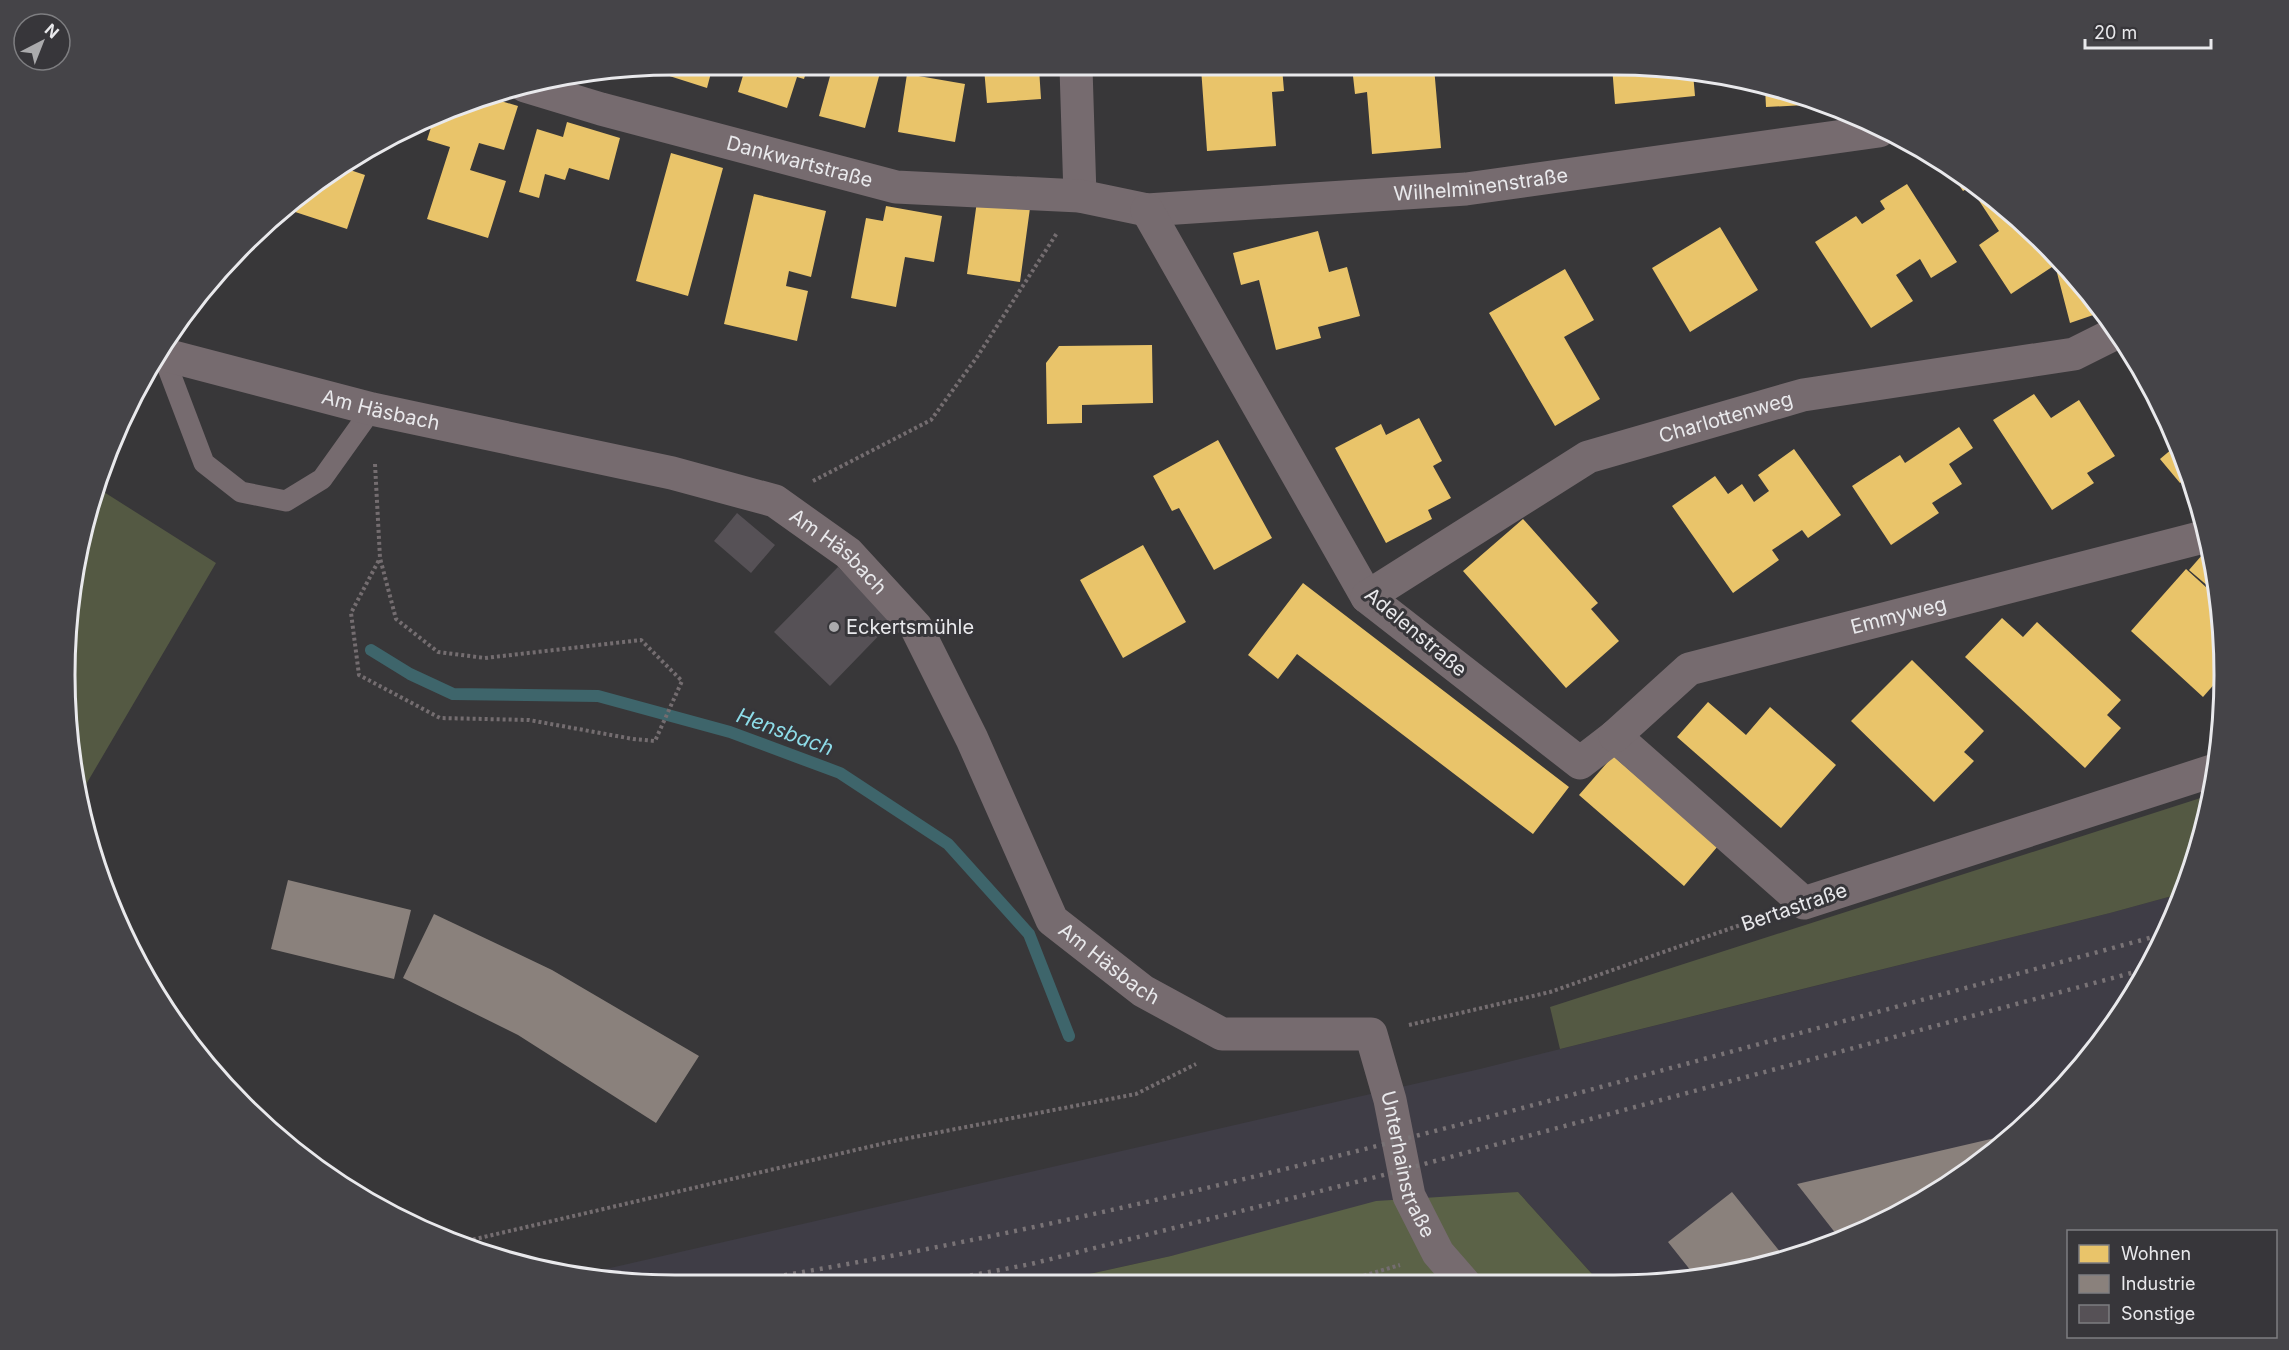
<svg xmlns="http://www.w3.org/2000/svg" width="2289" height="1350" viewBox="0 0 2289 1350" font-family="Inter,sans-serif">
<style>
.built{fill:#3f3d46}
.green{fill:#545943}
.forest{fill:#5b6247}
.homes{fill:#e9c46a}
.industry{fill:#8a817c}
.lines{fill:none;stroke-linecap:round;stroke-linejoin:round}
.stream{stroke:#3e656b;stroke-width:12}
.building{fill:#565156}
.path{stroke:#746d70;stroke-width:4;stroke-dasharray:3 3;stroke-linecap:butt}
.service{stroke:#766b6f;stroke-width:21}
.minor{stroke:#766b6f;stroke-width:33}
.rail{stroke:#797376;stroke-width:4.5;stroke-dasharray:3 6;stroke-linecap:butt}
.poi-dot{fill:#ababad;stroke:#37363a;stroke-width:2}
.labels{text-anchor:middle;stroke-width:6;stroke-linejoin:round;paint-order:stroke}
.street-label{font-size:20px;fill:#e9e9ec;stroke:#37363a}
.poi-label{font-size:20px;fill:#e9e9ec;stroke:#37363a;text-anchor:start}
.water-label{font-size:21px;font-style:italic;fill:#8ddce8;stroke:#37363a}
.rim{fill:none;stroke:#e9e9ec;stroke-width:3}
</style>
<rect width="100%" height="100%" fill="#383739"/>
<!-- built -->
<path class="built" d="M2183 893 2178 908 2122 1014 2045 1107 1920 1204 1810 1253 1654 1284H1601L1518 1192 1171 1256 1044 1284H635L584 1274 1480 1069 2110 913Z"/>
<!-- green -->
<path class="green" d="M96 487 216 563 81 793 66 715 70 596 85 517Z
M2213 794 2183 893 2110 913 1560 1049 1550 1007Z"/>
<!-- forest -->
<path class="forest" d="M1518 1192 1601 1284H1044L1171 1256 1376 1201Z"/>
<!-- homes -->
<path class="homes" d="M1612 66H1654L1693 73 1695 96 1615 104Z
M1282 67 1284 91 1272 92 1276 146 1207 151 1201 68Z
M1352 67H1434L1441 148 1372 154 1367 92 1355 94Z
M984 68H1039L1041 99 987 103Z
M712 69 707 88 660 73 661 70Z
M745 69H807L804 79 797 77 787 108 738 92Z
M832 69H881L865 128 819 116Z
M907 74 965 84 955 142 898 132Z
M1765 88 1810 97 1824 104 1766 107Z
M484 96 518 106 504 150 479 143 470 170 506 181 488 238 427 219 450 147 427 140 435 115 442 112 449 114 451 109Z
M567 122 620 138 609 180 569 168 565 180 545 174 539 198 519 192 537 129 563 137Z
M671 153 723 168 688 296 636 281Z
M1944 163 1953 167 2045 243 2102 312 2070 323 2055 265 2011 294 1979 245 1999 231 1970 187 1963 191Z
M341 167 365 175 347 229 283 208 304 190Z
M1907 184 1957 262 1931 278 1920 259 1896 275 1913 301 1871 328 1815 242 1856 216 1862 224 1885 209 1880 201Z
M754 194 826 211 811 277 789 271 786 286 808 291 797 341 724 324Z
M977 201 1030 208 1020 282 967 274Z
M886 206 942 216 934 262 905 257 896 307 851 298 866 218 883 221Z
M1720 227 1758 290 1690 332 1652 268Z
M1318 231 1329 272 1347 267 1360 316 1318 327 1321 338 1276 350 1259 280 1241 285 1233 253Z
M1565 269 1594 320 1564 337 1600 399 1555 426 1489 313Z
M1152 345 1153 403 1082 405V423L1047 424 1046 363 1059 346Z
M2034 394 2051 418 2079 400 2115 456 2087 473 2094 483 2052 510 1993 420Z
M1419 418 1442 461 1433 466 1451 498 1428 510 1432 519 1386 543 1335 448 1381 424 1386 435Z
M1959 427 1973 448 1949 464 1962 484 1932 503 1939 513 1891 545 1852 486 1900 455 1905 463Z
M1218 440 1272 538 1214 570 1179 508 1172 511 1153 476Z
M2179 443 2189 476 2180 483 2160 459Z
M1794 449 1841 515 1808 538 1802 530 1772 550 1779 560 1733 593 1672 506 1715 476 1728 494 1742 484 1754 502 1769 491 1758 475Z
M1523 519 1598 603 1591 609 1619 641 1566 688 1463 571Z
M1143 545 1186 622 1123 658 1080 580Z
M2210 546 2213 556 2216 593 2189 570Z
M2186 569 2217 597 2224 673 2203 697 2131 631Z
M1303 583 1569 787 1533 834 1297 654 1278 679 1248 655Z
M2002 618 2023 637 2037 622 2121 700 2107 715 2121 728 2085 768 1965 657Z
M1912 660 1984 731 1964 752 1974 761 1934 802 1851 721Z
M1708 702 1746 735 1770 707 1836 765 1781 828 1677 737Z
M1613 756 1718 846 1684 886 1579 795Z"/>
<!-- industry -->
<path class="industry" d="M288 880 411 910 394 979 271 949Z
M434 914 552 970 699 1056 656 1123 518 1035 403 978Z
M2008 1135 1920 1204 1840 1239 1797 1184Z
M1732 1192 1785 1258 1695 1276 1668 1242Z"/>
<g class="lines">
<!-- stream -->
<path class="stream" d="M371 650 410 674 453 694 598 696 730 732 840 773 948 844 1029 934 1069 1036"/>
</g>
<!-- building -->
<path class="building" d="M737 513 775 545 751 573 714 541Z
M838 567 893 621 830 686 774 632Z"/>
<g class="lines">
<!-- path -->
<path class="path" d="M375 464 380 558 396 619 438 652 485 658 641 640 682 681 655 741 633 739 529 720 440 718 359 675 351 613 380 558
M813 481 931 420 977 357 1057 233
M1409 1025 1550 992 1763 917
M455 1241 471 1240 894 1141 1136 1094 1196 1064
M1335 1284 1400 1265"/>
<!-- service -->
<path class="service" d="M163 355 204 463 241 492 286 501 322 479 372 409"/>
<!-- minor -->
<g class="minor">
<path d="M1076 68 1080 196"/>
<path id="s1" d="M525 86 601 109 896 187 1080 196 1147 210 1466 189 1879 131"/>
<path d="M1147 210 1367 597 1580 763 1615 736 1804 903 2215 770"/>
<path id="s2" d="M158 353 372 409 672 473 775 501 848 553 916 627 972 739 1052 920 1143 991 1222 1034H1371L1390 1100 1409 1196 1438 1253 1465 1284"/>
<path id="s3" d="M1367 597 1588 457 1803 395 2074 354 2118 332"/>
<path id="s4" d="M1615 736 1689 669 2207 536"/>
</g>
<!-- rail -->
<path class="rail" d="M731 1284C1044 1234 1351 1155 1656 1072 1826 1026 1995 980 2164 934
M926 1284 1031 1264 1376 1177 2146 969"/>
</g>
<!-- markers -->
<circle class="poi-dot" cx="834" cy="627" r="6"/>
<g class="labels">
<!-- street labels -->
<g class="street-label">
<text dy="7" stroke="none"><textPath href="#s1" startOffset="285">Dankwartstraße</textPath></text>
<text dy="7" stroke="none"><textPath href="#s1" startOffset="972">Wilhelminenstraße</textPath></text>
<text dy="7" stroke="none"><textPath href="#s2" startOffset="230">Am Häsbach</textPath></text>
<text dy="7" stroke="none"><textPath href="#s3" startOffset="405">Charlottenweg</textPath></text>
<text dy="7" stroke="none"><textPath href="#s2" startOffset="716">Am Häsbach</textPath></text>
<text dy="7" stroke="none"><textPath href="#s4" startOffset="316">Emmyweg</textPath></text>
<text transform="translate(1416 632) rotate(40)" y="7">Adelenstraße</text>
<text transform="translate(1794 907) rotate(-19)" y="7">Bertastraße</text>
<text dy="7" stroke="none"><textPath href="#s2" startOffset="1220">Am Häsbach</textPath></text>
<text dy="7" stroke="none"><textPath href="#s2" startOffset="1638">Unterhainstraße</textPath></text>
</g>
<!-- poi labels -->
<g class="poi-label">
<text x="846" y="634">Eckertsmühle</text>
</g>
<!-- water labels -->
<g class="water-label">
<text transform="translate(785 732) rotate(20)" y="7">Hensbach</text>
</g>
</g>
<!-- crop -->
<path d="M0 0H2289V1350H0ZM675 75H1614A600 600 0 0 1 2214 675V675A600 600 0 0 1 1614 1275H675A600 600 0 0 1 75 675V675A600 600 0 0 1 675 75Z" fill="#454448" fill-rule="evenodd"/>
<path class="rim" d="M675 75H1614A600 600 0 0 1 2214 675V675A600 600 0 0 1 1614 1275H675A600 600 0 0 1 75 675V675A600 600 0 0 1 675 75Z"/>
<!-- legend -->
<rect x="2067" y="1230" width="210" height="108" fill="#37363a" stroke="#7e7e81" stroke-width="1.5"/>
<rect x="2079" y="1245" width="30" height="18" fill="#e9c46a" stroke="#7e7e81" stroke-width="1.5"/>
<text x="2121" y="1260" font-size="18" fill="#e9e9ec">Wohnen</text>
<rect x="2079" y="1275" width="30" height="18" fill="#8a817c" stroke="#7e7e81" stroke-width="1.5"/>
<text x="2121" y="1290" font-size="18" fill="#e9e9ec">Industrie</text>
<rect x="2079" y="1305" width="30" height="18" fill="#565156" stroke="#7e7e81" stroke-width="1.5"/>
<text x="2121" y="1320" font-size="18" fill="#e9e9ec">Sonstige</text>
<!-- north arrow -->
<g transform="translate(42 42) rotate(42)"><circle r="28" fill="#37363a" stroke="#7e7e81" stroke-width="1.5"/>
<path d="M0-4.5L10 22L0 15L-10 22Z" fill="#ababad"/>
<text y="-9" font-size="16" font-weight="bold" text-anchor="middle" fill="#e9e9ec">N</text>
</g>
<!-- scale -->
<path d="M2085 39v9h126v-9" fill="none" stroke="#e9e9ec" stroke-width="3"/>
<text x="2094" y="39" font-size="18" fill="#e9e9ec" stroke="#37363a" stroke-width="4.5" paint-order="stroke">20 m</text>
</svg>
